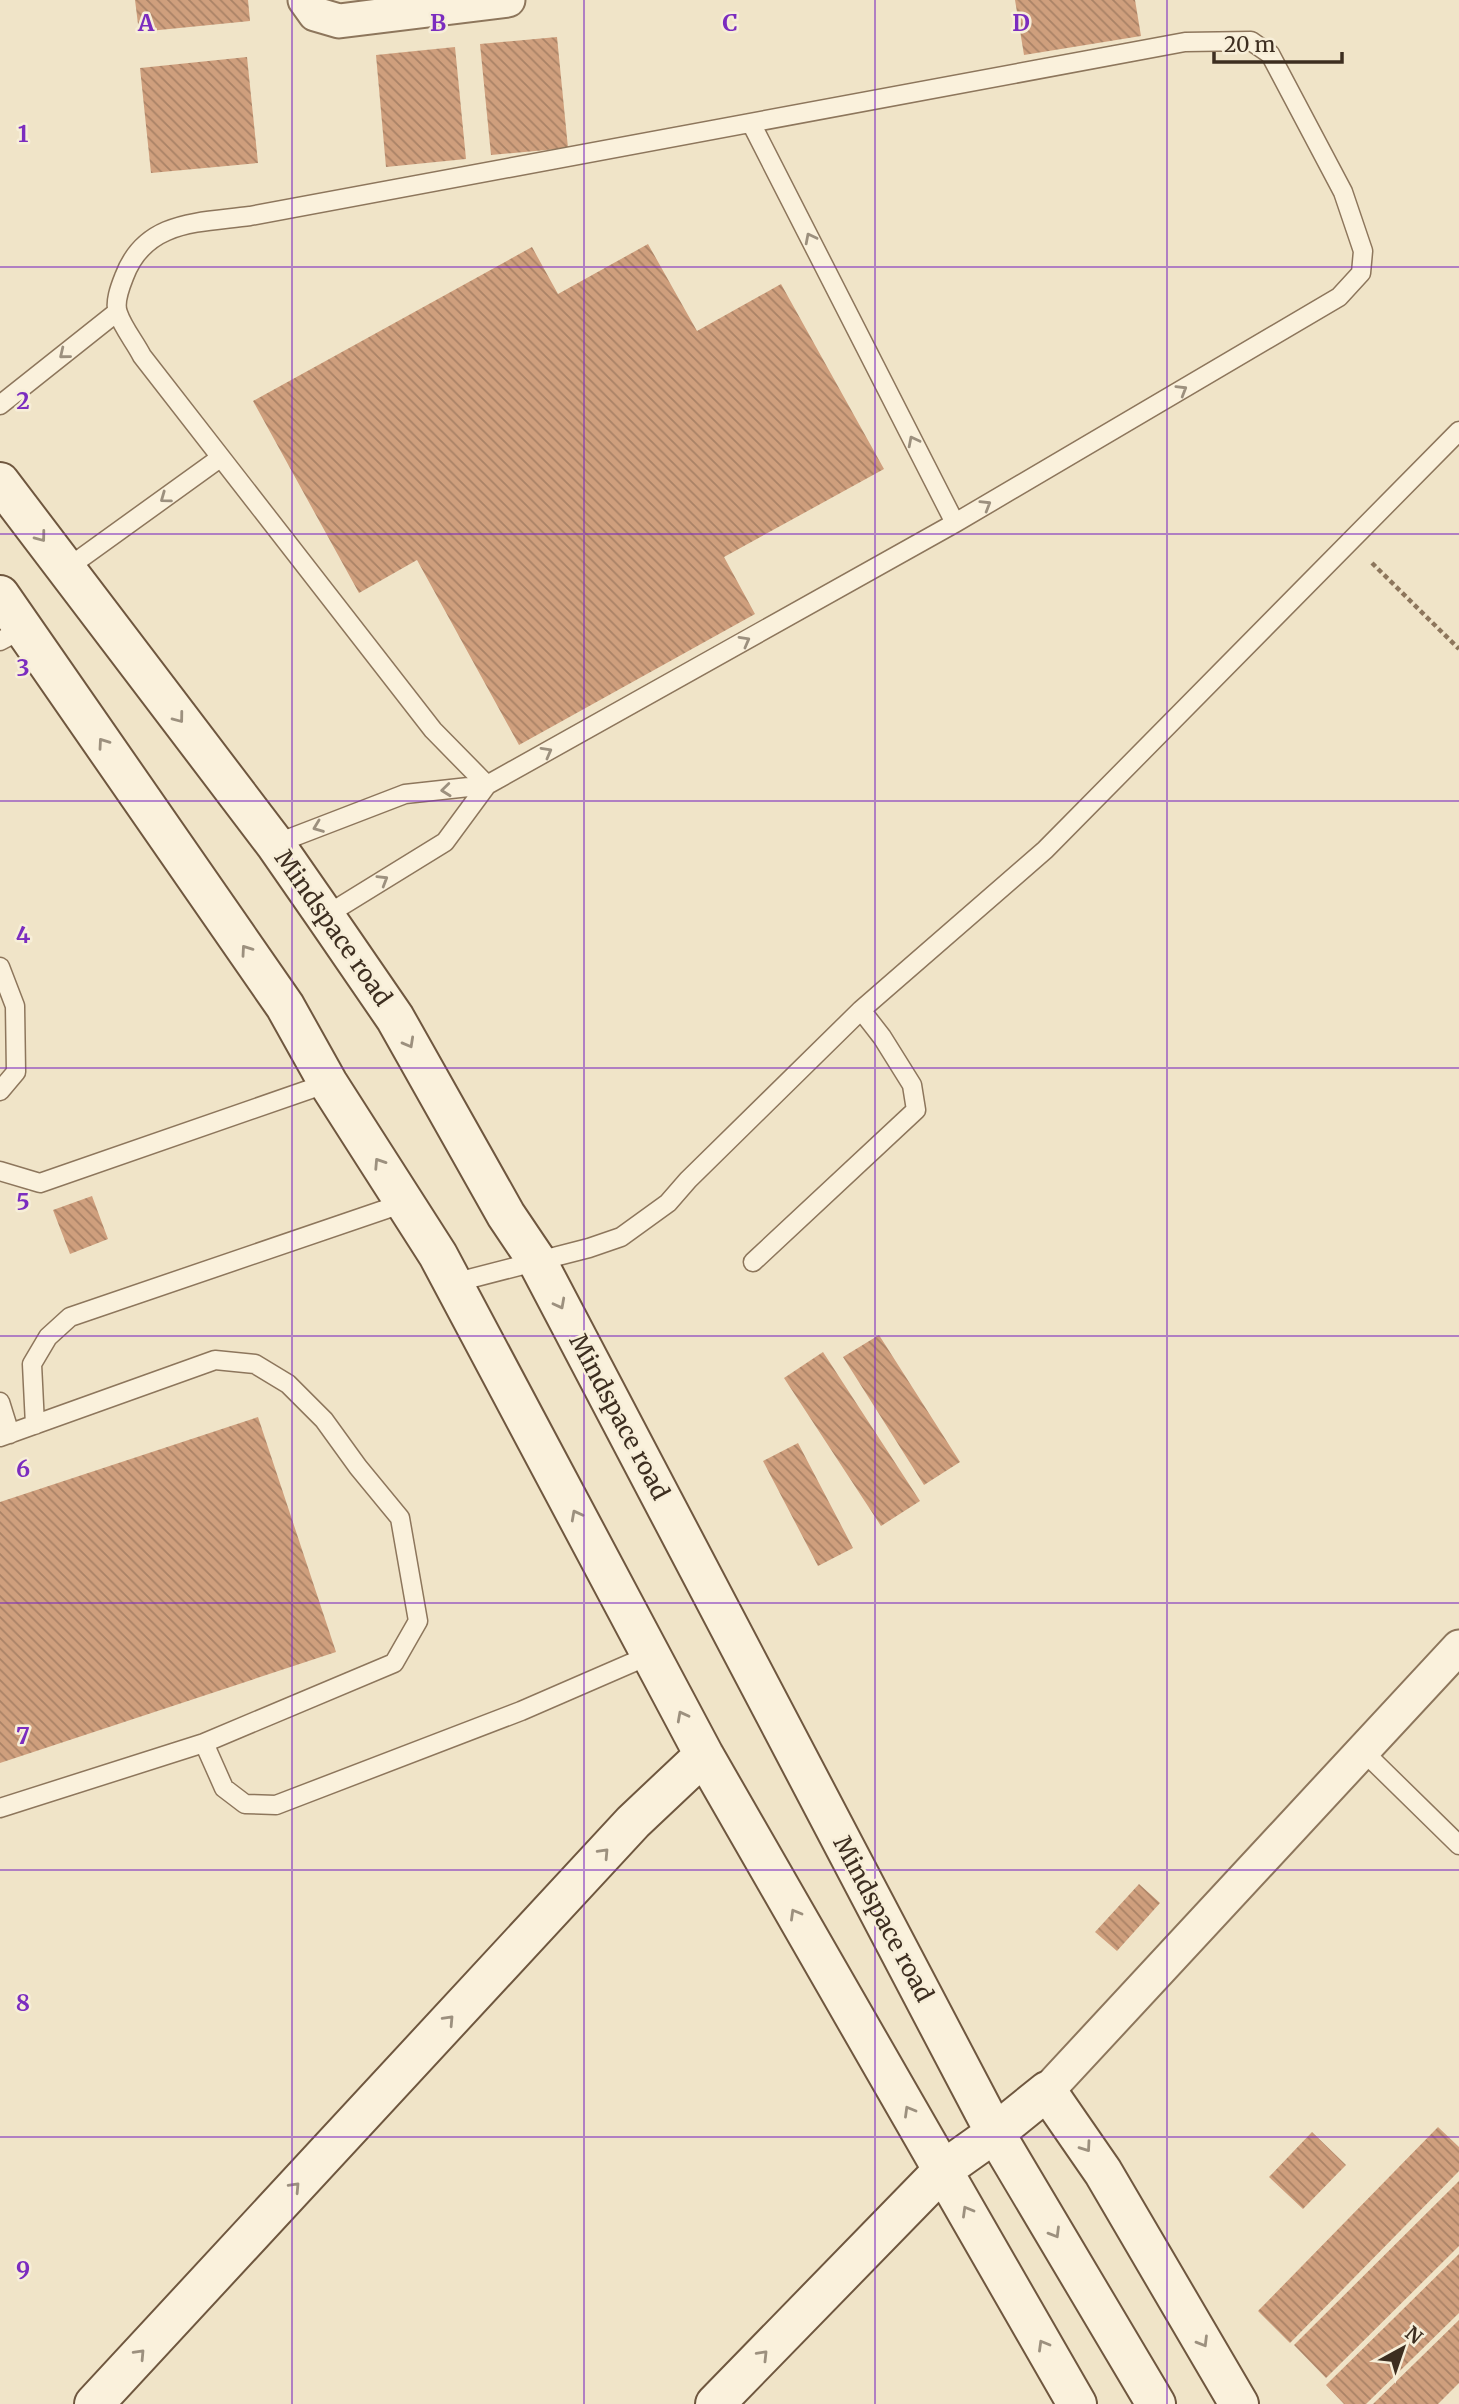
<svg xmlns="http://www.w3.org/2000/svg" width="1459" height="2404" viewBox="0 0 1459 2404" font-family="Merriweather,serif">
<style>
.building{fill:url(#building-back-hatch)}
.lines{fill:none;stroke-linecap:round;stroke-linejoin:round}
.lane-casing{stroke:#8d765c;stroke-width:21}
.street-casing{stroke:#8d765c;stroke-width:37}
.secondary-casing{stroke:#6f573f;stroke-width:42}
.path{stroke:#8d765c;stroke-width:4.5;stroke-dasharray:5 3.5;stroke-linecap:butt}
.lane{stroke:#faf1dc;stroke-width:18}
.street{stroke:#faf1dc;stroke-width:33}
.secondary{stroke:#faf1dc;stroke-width:38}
.oneway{stroke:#9c907e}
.grid{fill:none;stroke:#7b2cbf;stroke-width:2;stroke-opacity:0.55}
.labels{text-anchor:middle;stroke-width:5;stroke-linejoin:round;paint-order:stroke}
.street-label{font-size:24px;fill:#3d2e20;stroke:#f7eed8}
.grid-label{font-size:23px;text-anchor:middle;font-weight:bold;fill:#7b2cbf;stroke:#f7eed8;stroke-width:5;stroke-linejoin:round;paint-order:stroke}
</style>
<defs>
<pattern id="building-back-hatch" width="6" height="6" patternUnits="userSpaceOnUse" patternTransform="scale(1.75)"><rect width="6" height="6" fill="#cf9f7d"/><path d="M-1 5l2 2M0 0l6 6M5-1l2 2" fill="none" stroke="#a98266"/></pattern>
</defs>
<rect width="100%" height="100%" fill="#f0e4c8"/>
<!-- building -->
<path class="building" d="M135 0H248L250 21 139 32Z
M1015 0H1135L1141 36 1024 55Z
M557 37 568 148 491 155 480 44Z
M455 47 466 159 386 167 376 55Z
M247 57 258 163 151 173 140 68Z
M648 244 697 331 781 284 884 469 724 557 755 614 519 745 417 560 359 593 253 401 532 247 558 294Z
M92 1196 108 1239 70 1254 53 1210Z
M879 1335 960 1462 924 1485 843 1357Z
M823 1352 920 1501 881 1526 784 1378Z
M258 1417 336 1652 0 1763V1502Z
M798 1443 853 1548 818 1566 763 1461Z
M1139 1884 1160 1903 1117 1951 1095 1932Z
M1438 2127 1459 2147V2171L1290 2343 1258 2311Z
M1312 2132 1346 2165 1303 2209 1269 2177Z
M1459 2181V2246L1326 2378 1294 2345Z
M1459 2254V2313L1366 2404H1344L1326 2385Z
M1459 2320V2383L1438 2404H1373Z"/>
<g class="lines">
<!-- lane casing -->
<g class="lane-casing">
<path id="lane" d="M751 123 955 523
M0 405 117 312
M66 569 220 458
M0 641 23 629
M275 844 405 794 487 785 955 523 1339 297 1361 273 1363 251 1343 192 1270 54 1251 41 1185 42 250 216C198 223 145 220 124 277 120 287 114 303 118 313 123 328 135 342 142 356L433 730 487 785
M325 916 445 842 487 785
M0 967 15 1006 16 1072 0 1091
M0 1171 40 1183 328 1083
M753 1262 916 1110 912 1085 882 1037 861 1010
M453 1283 589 1248 621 1237 668 1203 688 1180 861 1010 1045 850 1459 431
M0 1402 10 1434
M35 1425 32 1364 48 1337 70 1317 404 1203
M0 1437 215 1360 255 1364 288 1384 324 1420 358 1467 400 1518 418 1621 394 1663 204 1743 0 1808
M204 1743 224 1788 245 1804 276 1805 521 1711 650 1655
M1364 1752 1459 1845"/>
</g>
<!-- street casing -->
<g class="street-casing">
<path id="street" d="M305 0 315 14 339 21 508 0
M1047 2091 1459 1647"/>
</g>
<!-- secondary casing -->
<g class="secondary-casing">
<path id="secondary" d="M0 482 275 844 325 916 395 1018 506 1215 537 1261 995 2133 1156 2404
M0 595 285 1006 328 1083 438 1255 704 1755 1077 2404
M94 2404 633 1822 704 1755
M715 2404 943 2170 995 2133 1047 2091 1103 2172 1239 2404"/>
</g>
<!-- path -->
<path class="path" d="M1372 563 1459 649"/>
<!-- lane -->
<use href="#lane" class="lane"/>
<!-- street -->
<use href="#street" class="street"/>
<!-- secondary -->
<use href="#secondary" class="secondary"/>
</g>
<!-- one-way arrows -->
<defs><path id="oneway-chevron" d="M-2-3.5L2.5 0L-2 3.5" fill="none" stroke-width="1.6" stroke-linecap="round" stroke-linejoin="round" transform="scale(1.75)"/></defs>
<g class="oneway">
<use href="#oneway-chevron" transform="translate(810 238) rotate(-117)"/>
<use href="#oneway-chevron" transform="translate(64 354) rotate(141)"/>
<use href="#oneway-chevron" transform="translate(1182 390) rotate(-31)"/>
<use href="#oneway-chevron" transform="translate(913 441) rotate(-117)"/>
<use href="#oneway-chevron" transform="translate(165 498) rotate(144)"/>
<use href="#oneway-chevron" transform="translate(986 505) rotate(-31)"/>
<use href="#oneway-chevron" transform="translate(41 537) rotate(53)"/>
<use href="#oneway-chevron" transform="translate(745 641) rotate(-29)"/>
<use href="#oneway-chevron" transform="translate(179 718) rotate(53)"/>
<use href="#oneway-chevron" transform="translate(103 743) rotate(-125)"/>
<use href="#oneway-chevron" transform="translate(547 752) rotate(-29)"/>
<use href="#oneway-chevron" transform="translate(446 790) rotate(174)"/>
<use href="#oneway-chevron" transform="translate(318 827) rotate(159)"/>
<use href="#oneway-chevron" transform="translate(383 880) rotate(-31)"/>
<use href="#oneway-chevron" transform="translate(246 950) rotate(-125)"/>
<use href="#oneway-chevron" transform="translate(409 1043) rotate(61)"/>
<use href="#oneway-chevron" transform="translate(379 1163) rotate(-123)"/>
<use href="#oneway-chevron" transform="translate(560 1304) rotate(62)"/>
<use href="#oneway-chevron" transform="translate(576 1515) rotate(-118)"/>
<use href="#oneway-chevron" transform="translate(682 1716) rotate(-118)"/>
<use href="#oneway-chevron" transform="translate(604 1853) rotate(-47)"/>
<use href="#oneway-chevron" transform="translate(795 1914) rotate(-120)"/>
<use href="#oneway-chevron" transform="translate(449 2020) rotate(-47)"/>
<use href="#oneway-chevron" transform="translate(909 2111) rotate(-120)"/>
<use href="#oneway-chevron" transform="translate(1086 2147) rotate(55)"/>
<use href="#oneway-chevron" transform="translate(295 2187) rotate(-47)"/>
<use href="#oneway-chevron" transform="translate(967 2211) rotate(-120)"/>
<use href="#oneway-chevron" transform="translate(1055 2233) rotate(59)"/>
<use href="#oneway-chevron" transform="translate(1203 2342) rotate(59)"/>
<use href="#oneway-chevron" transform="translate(1043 2345) rotate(-120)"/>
<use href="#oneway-chevron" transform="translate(140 2354) rotate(-47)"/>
<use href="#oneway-chevron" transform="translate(763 2355) rotate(-46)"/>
</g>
<!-- grid -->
<path class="grid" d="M292 0V2404M584 0V2404M875 0V2404M1167 0V2404M0 267H1459M0 534H1459M0 801H1459M0 1068H1459M0 1336H1459M0 1603H1459M0 1870H1459M0 2137H1459"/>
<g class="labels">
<!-- street labels -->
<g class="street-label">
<text transform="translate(333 928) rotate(55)" y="8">Mindspace road</text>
<text transform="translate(619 1417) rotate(62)" y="8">Mindspace road</text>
<text transform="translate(883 1919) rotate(62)" y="8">Mindspace road</text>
</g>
</g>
<g class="grid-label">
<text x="146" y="31">A</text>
<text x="438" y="31">B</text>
<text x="730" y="31">C</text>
<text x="1021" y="31">D</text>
<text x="23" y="142">1</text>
<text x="23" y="409">2</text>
<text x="23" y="676">3</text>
<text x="23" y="943">4</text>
<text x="23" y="1210">5</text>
<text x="23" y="1477">6</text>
<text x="23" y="1744">7</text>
<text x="23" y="2011">8</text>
<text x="23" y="2278">9</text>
</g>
<!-- north arrow -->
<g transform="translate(1403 2348) rotate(40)" stroke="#f7eed8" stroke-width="5" paint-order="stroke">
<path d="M0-5L12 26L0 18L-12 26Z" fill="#3d2e20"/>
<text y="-10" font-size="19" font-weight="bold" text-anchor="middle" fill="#3d2e20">N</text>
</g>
<!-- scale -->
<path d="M1214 52v10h128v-10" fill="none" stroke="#3d2e20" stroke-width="3.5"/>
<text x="1224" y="52" font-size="21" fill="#3d2e20" stroke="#f7eed8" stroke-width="5" paint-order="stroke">20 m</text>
</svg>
